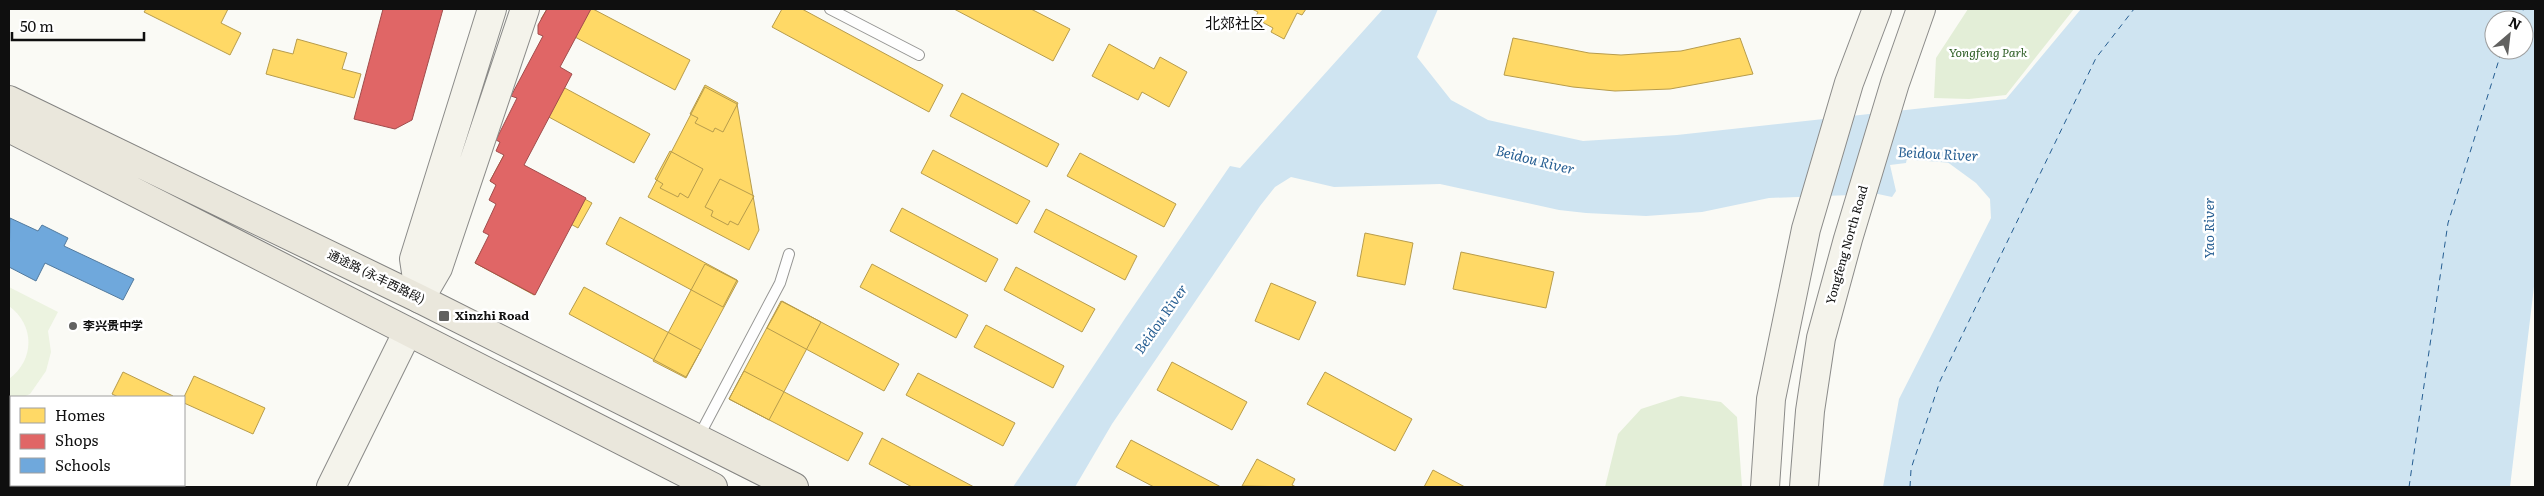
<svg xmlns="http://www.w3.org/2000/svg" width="2544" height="496" viewBox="0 0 2544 496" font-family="Literata,'Noto Sans SC',serif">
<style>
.green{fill:#e3eed7}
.pitch{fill:#ecf3e0}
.water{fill:#cfe4f1;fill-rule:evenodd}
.homes{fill:#ffd966;stroke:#b79c4c}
.shops{fill:#e06666;stroke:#a14c4c}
.schools{fill:#6fa8dc;stroke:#527a9e}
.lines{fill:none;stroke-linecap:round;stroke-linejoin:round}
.canal{stroke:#cfe4f1;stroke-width:19}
.ferry{stroke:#265e92;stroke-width:1;stroke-dasharray:6 5;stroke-linecap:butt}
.service-casing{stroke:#959593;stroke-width:12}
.secondary-casing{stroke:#8b8b89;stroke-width:30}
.primary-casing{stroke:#828280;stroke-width:30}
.service{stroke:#fefefe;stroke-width:10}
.secondary{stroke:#f4f3eb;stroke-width:28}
.primary{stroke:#eae7dc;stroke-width:28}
.poi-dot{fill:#616160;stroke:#fff;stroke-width:2}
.labels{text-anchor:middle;stroke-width:5;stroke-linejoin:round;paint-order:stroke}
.park-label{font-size:12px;font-style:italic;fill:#2f5f26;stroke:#fff}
.street-label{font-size:12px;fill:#0f0f0f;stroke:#fff}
.poi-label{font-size:12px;font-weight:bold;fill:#0f0f0f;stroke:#fff;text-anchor:start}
.water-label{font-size:14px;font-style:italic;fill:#265e92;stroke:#fff}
.quarter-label{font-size:15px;fill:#0f0f0f;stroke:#fff}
</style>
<rect width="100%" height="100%" fill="#fafaf5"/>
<!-- green -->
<path class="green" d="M1968 9H2074L2006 95 1969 99 1934 98 1936 58Z
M1681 396 1721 402 1737 417 1742 487H1605L1618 434 1641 409Z"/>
<!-- pitch -->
<path class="pitch" d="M9 287 58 312 48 331 51 352 46 371 30 394 23 397H11V428L9 427V379C35 360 35 325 9 306Z"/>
<!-- water -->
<path class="water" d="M1383 9H1438L1417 57 1451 100 1488 120 1583 141 1677 135 2006 99 2081 9H2535V278L2510 487H1883L1899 399 1991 218 1990 199 1976 183 1924 145 1910 142 1906 163 1890 165 1896 191 1892 197 1878 194 1769 198 1702 212 1646 216 1586 213 1559 210 1440 184 1334 187 1291 177 1275 187 1260 206 1112 424 1075 487H1013L1126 317 1230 166 1240 168ZM2494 20H2524V50H2494Z"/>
<!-- homes -->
<path class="homes" d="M146 9H228L221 23 241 33 230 55 144 12Z
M547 9H593L690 60 675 90 541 19Z
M782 9H802L943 85 929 112 772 27Z
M954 9H1031L1070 29 1053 61Z
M1252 9H1306L1302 15 1297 13 1284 39 1271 32 1273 28 1255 18 1258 12Z
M1513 38 1589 53 1621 55 1681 51 1740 38 1753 74 1670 89 1615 91 1573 87 1504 75Z
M297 39 347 53 342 69 361 74 354 98 266 74 273 49 293 54Z
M1109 44 1154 69 1160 57 1187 72 1169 107 1142 92 1138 100 1092 76Z
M537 73 650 134 634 163 521 102Z
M705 85 738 103 723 132 715 128 713 132 695 123 698 118 690 114Z
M705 87 737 104 759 230 749 250 648 197Z
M962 93 1059 144 1047 167 950 116Z
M933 150 1030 201 1017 224 921 173Z
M670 151 703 169 688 198 680 193 678 197 660 188 663 184 655 179Z
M1080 153 1176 204 1164 227 1067 176Z
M504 155 592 203 578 228 490 181Z
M720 179 754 196 738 225 730 221 728 225 711 216 713 211 705 207Z
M902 208 998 259 986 282 890 231Z
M1046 209 1137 256 1125 280 1034 232Z
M620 217 737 280 723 307 606 244Z
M1365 233 1413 243 1405 285 1357 276Z
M489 237 548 269 534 295 475 263Z
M1461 252 1554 272 1546 308 1453 289Z
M705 264 738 281 686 378 653 361Z
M872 264 968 315 956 338 860 287Z
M1016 267 1095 309 1082 332 1004 290Z
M1271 283 1316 302 1299 340 1255 321Z
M584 287 701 350 686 377 569 314Z
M781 301 821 322 769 420 729 399Z
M782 301 899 364 884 391 767 328Z
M986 325 1064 366 1053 388 974 347Z
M1172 362 1247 402 1232 430 1157 390Z
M744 371 863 433 848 461 729 399Z
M123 372 173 396V397H118L112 394Z
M1325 372 1412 419 1395 451 1307 404Z
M918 373 1015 423 1003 446 906 395Z
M194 376 265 408 253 434 184 403V397Z
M882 438 974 487H912L869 464Z
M1131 440 1221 487H1154L1116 467Z
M1257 459 1295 479 1292 485 1296 487 1242 486Z
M1433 470 1465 487H1424Z
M38 485H72L71 487H43Z"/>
<!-- shops -->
<path class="shops" d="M383 9H443L412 120 395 129 354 119Z
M547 9H591L560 67 572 74 524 165 586 198 535 295 475 263 489 235 483 232 496 204 489 200 496 185 490 181 504 155 496 151 500 142 496 140 517 98 511 96 543 36 538 34V25Z"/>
<!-- schools -->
<path class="schools" d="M10 218 38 231 42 225 68 238 64 246 134 279 123 300 45 263 36 281 9 267Z"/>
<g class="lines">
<!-- canal -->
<path class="canal" d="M1882 153 1909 150 1959 154"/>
<!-- ferry -->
<path class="ferry" d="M2518 20 2524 9
M1910 487 1911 469 1940 381 2096 58 2134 9
M2409 487 2448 223 2502 50"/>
<!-- service casing -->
<g class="service-casing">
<path id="service" d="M830 9 919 55
M698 438 780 283 789 254"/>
</g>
<!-- secondary casing -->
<g class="secondary-casing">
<path id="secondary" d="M420 299 438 268 525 9
M420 299 414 259 492 9
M331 487 407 333
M1765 487 1771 399 1806 229 1849 83 1877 9
M1804 487 1810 411 1821 338 1848 239 1895 83 1921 9"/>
</g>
<!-- primary casing -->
<g class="primary-casing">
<path id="primary" d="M9 100 420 299 794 487
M9 128 713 487"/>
</g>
<!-- service -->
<use href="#service" class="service"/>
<!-- secondary -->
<use href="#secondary" class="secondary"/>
<!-- primary -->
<use href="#primary" class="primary"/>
</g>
<!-- markers -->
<g class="poi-dot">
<rect x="438" y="310" width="12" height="12" rx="2.5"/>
<circle cx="73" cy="326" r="5"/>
</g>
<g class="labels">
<!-- park labels -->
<g class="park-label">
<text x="1988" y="57">Yongfeng Park</text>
</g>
<!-- street labels -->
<g class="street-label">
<text transform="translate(1847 245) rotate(-74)" y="4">Yongfeng North Road</text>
<text transform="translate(376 277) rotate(26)" y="4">通途路 (永丰西路段)</text>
</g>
<!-- poi labels -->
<g class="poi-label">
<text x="455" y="320">Xinzhi Road</text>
<text x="83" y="330">李兴贵中学</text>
</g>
<!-- water labels -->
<g class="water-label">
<text transform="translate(1938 154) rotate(3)" y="5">Beidou River</text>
<text transform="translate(1535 160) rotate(14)" y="5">Beidou River</text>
<text transform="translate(2209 228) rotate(-90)" y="5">Yao River</text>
<text transform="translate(1161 319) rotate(-55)" y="5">Beidou River</text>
</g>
<!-- quarter labels -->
<g class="quarter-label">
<text x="1235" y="29">北郊社区</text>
</g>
</g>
<!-- border -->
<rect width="2544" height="496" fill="none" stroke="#0f0f0f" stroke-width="20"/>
<!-- legend -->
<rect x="10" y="396" width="175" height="90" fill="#ffffff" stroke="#9f9f9f"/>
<rect x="20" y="408" width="25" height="15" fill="#ffd966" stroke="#9f9f9f"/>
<text x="55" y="421" font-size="15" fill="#0f0f0f">Homes</text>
<rect x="20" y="434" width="25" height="15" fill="#e06666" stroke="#9f9f9f"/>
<text x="55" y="446" font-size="15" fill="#0f0f0f">Shops</text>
<rect x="20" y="458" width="25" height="15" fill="#6fa8dc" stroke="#9f9f9f"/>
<text x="55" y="471" font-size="15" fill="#0f0f0f">Schools</text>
<!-- north arrow -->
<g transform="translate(2509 35) rotate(28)"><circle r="24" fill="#ffffff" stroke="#9f9f9f"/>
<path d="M0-4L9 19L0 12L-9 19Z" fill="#616160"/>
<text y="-8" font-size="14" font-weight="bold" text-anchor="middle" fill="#0f0f0f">N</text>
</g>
<!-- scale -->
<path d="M12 32v8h132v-8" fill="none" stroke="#0f0f0f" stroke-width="2.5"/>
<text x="20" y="32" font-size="15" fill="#0f0f0f" stroke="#ffffff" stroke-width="4" paint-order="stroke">50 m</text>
</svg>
